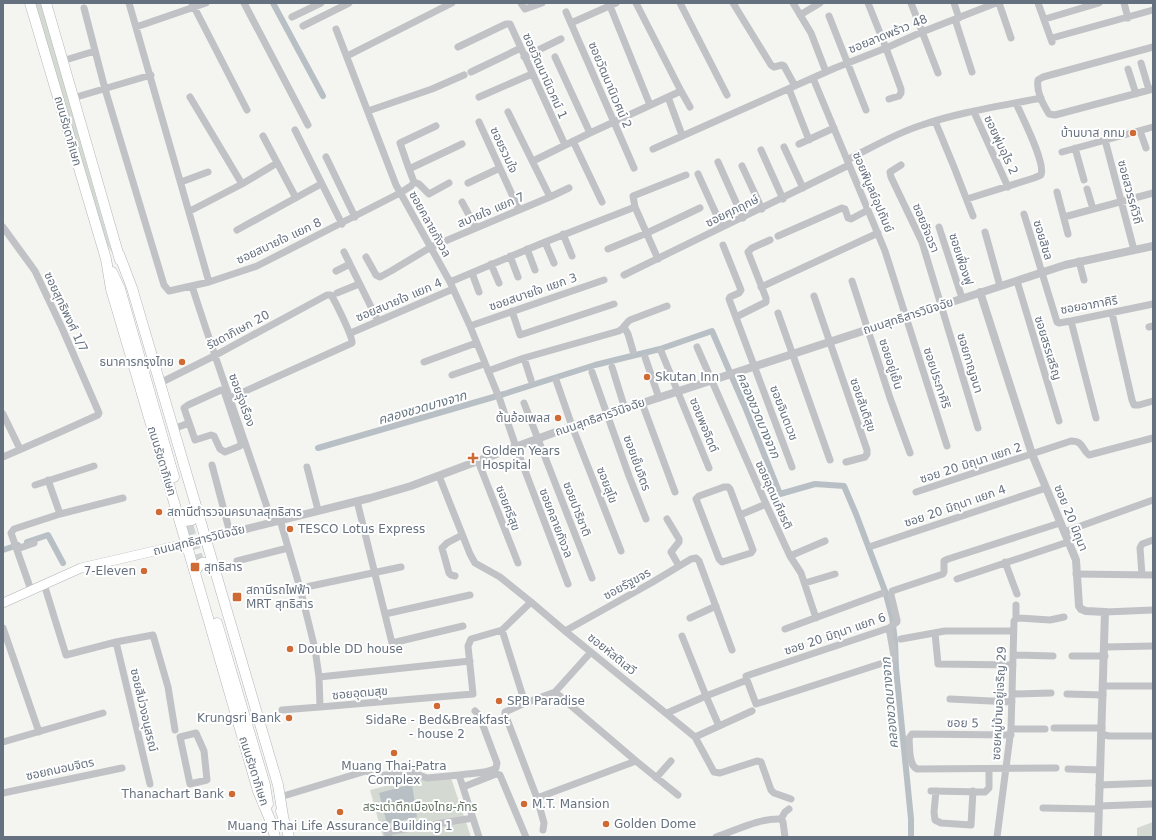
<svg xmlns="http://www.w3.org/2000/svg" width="1156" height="840" viewBox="0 0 1156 840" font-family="'DejaVu Sans','Noto Sans Thai',sans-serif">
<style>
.green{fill:#d4dad2}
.water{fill:#b8c0c5}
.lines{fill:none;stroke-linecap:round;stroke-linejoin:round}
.canal{stroke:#b8c0c5;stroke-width:6}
.primary-tunnel{stroke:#d0d3d4;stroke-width:10;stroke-dasharray:10 5;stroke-linecap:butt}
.secondary-casing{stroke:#b2b6ba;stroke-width:10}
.primary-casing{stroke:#b1b4b8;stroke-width:11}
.minor{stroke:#c0c2c6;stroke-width:7}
.tertiary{stroke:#c0c2c6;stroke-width:8}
.secondary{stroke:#fff;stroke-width:9}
.primary{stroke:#fff;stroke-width:10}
.poi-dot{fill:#d06a35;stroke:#fff;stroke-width:1.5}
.labels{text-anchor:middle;stroke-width:4;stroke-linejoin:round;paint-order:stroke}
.street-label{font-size:12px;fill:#66717f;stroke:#fff}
.poi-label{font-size:12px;fill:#66717f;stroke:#fff;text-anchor:start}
.park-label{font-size:12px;fill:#667664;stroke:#fff}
.water-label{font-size:13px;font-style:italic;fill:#677883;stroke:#fff}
</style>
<rect width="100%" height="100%" fill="#f4f4f1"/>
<!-- green -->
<path class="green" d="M35 3H41L112 253 101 234Z
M417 778H451L471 837H383L370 790Z
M1153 822V837H1137V828Z"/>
<!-- water -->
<path class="water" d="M412 784 417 817 387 824 379 793Z"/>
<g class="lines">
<!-- canal -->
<path class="canal" d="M273 3 323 96
M318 448 504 394 595 365 660 349 712 331 745 407 780 494 815 484 844 486 856 514 885 591 892 617 895 641 896 668 911 819V837
M27 542 48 535 63 563
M3 550 18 545"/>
<!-- primary-tunnel -->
<path class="primary-tunnel" d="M184 511 202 571"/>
<!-- secondary casing -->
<g class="secondary-casing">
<path id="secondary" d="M3 603 81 568 206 539"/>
</g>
<!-- primary casing -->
<g class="primary-casing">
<path id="primary" d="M30 3 106 259 111 289 195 573 258 791 271 822 275 837
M46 3 120 260
M119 254 132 288 278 785 283 816
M112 272 120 289 174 477
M179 517 185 521 192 520 196 515 197 509
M195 573C200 560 204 560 214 568
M217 623 265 785 268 804
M281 811 289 837"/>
</g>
<!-- minor -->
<path class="minor" d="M129 3 209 282
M192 3 247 110
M244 3 308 125
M521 3 525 9 542 3
M636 3 681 91 690 107
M680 3 727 95
M733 3 771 65 774 67 782 65 784 66 795 86
M793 3 811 33 826 72
M868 3 886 48 901 89V93L899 96 889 99
M911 3 938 73
M954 3 959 18
M999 3 1011 38
M1038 3 1052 42
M1124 3 1128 18
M610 6 650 105
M84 8 105 89 164 285 169 291 209 282 257 266 400 193
M566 12 634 168
M800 15 820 3
M829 16 866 110
M292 17 321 3
M955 19 972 72
M1045 19 1099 3
M571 23 616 3
M303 26 349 3
M136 27 206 3
M336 29 396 185 450 282 470 326 500 400 516 447 568 584
M1052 38 1153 10
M458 47 506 24H510L565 145
M1153 47 1043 77 1038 80C1036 92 1043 104 1049 114L1055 115 1153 89
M347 56 452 3
M524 57 561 39
M555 57 590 133
M62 61 95 51
M1141 63 1149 90
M1128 69 1136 94
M471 72 521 48
M813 78 885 251 947 446
M789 89 809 140
M190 97 242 184
M479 97 532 74
M668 97 682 135
M73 98 151 75
M368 111 432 89 464 75
M974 112 1008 187
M935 121 954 167 973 216
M479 122 519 210
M295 130 342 224
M1140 131 1146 148
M263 136 296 198
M1105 140 1134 250
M573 141 602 202
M799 144 834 128
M784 147 803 188
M1075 148 1084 180
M653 149 835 68 886 48 922 32 996 3
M761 150 783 199
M1062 152 1153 127
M326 157 355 217
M847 160C871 148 896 133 922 125 960 112 1001 106 1041 98
M533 161 590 133 681 91
M718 162 743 218
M901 165 890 172 891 177 922 242 978 428
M742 166 762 209
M409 169 400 143 436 126
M698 174 722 227
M181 182 208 172
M414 182 419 184 429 194 449 183
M468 183 500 168
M1087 189 1093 209
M1057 192 1068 234
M400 193 411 186 414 182 409 169 462 144
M550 197 569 188
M967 199 1034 178 1041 175C1046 163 1022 117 1016 103
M462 202 476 228
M190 211 242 184 277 163
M1024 214 1057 322 1059 323 1071 321 1153 304
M1064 217 1153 193
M3 227 35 271 62 328 99 413 98 415 58 433 3 457
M939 227 962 298
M237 230 321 184
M985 232 1000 286
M563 234 572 256
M778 236 842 208 845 209 848 218 851 219 868 210
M545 242 554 263
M723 245 741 290 739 293 730 297 729 299 792 467
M527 249 535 270
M608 249 647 233 700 208
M344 252 378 321
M510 256 518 277
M366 257 376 275 380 277 391 271 431 247 550 197 508 112
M658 259 635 207 633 196 686 175
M1079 261 1084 280
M491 264 499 283
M336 271 350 264
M472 273 479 292
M624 275 849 165
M852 281 890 398 910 453
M1017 281 1059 421
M450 282 545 242 635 207
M192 286C217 365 246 443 272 522
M761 287 878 233
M337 293 359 284
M814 296 867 450V454L865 457 846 462
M512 311 520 335 614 304
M778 313 830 460
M1112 313 1132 400 1134 405H1139L1153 401
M736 317 766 302V298L748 252 752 248 770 240
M1071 321 1096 418
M470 326 604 280
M624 327 628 334 633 351
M1149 327 1153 326
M353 332 453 289
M697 347 766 504 790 556 801 573 816 618
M661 351 709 468
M645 357 659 398
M524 358 619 331C625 328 625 323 630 320L667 306
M424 362 476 343
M612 367 625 409
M488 371 524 358 531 380
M592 372 629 476 646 519
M452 375 484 364
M556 380 572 426 621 551
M160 383 214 356 327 295H331C335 301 353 337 352 343L230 398
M221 390 224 391 241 442 240 446 225 452 220 449 214 436 211 435 195 440 184 408 188 405Z
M524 403 592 578
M642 403 675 492
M3 414 20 449
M173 429 189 423
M478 461 518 563
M212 465 230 533
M307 467 318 510
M439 476 470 554 475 563 500 577 531 602 565 631 695 737 714 772 720 773 757 761 761 762 771 790 774 793 791 799
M48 480 60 514
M35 485 94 466
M724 487H728L730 489 753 550 751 553 722 562 719 559 696 499 699 496Z
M916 492 1071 441C1084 441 1081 449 1089 455L1153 438
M357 501 392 643 463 626
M740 515 766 504
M667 519 679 539V542L671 552 679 566
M280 520 300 588 315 649 319 677 320 707 473 694 468 646 471 639 502 630 531 602
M1064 532 1153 500
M872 546 1046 488
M17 549 34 543
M790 556 825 541
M237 561 288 548
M1005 562 1017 594
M1076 574 1153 575
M1142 575 1140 548 1142 544 1153 540
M455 576 451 575 449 573 442 548 447 543 462 535
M957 579 1068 542
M805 583 835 574
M44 584 66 655 116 642 150 784
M31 590 11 533 14 529 60 514 123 498
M287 591 401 567
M1016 605V619
M1105 612 1153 610
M385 614 470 595
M690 618 716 606
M3 628 39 732
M785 629 883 593
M502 630 525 703
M565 631 651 583 691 559 696 558 699 561 732 650
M935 633 938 664 1013 665
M682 636 706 696 719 726
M901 639 945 631H1013
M116 642 153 635 168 687 175 730
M1105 647 1153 646
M1014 655 1053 656
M1072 656H1105
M319 677 470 661
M747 680 756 704 886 662 893 659 894 656 889 628
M1103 686H1153
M555 692 636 761 678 795
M1012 694 1051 693
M1067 694 1103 695
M950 699 1012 702
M282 710 320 707
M667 713 706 696 747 680 746 676 889 628 897 622V620L891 595 892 591 943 574 944 572V561L948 559 1060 523
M1054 728H1102
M1011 729H1045
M196 733 204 751 207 780 190 784 180 737Z
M1101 734 1109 736H1153
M1011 735 912 734 909 738C910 747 908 765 917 769L1056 768
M695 737 752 711
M3 742 103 713
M1068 769 1100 770
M459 775C470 773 486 774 496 768L497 763 479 715 475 711
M656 778 671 761
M1099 785 1153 783
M463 787 496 774 500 775 526 837
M931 791 985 792 989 788V770
M936 791 934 812 935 820 941 823 971 825 973 791
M3 793 122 768
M280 797 366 771 381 776 406 771 411 772 427 778 459 775 479 837
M537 798 636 761
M1099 806 1153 804
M1043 808 1099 809
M781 819 785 812 789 809
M384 824 389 837
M543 830 544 823 537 798 505 714V712L525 703 555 692 591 652
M387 832 473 818
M716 837C737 830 759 818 781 819L783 822 785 837
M997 837 1011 729 1014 621 1016 619 1019 618 1050 620 1064 617"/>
<!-- tertiary -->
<path class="tertiary" d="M980 292 1032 454 1076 560 1079 606 1081 609 1086 611 1105 612 1098 837
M206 539 370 498 411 486 572 426 1065 265 1153 246"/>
<!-- secondary -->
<use href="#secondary" class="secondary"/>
<!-- primary -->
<use href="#primary" class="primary"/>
</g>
<!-- markers -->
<g class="poi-dot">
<circle cx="1133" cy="133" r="4"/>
<circle cx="182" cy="362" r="4"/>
<circle cx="647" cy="377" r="4"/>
<circle cx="558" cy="418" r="4"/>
<path d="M471 452h4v4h4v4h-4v4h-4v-4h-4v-4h4z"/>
<circle cx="159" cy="512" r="4"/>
<circle cx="290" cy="529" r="4"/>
<rect x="190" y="562" width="10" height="10" rx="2"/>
<circle cx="144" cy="571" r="4"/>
<rect x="232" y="592" width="10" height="10" rx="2"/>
<circle cx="290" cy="649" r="4"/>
<circle cx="499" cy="701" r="4"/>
<circle cx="437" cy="706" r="4"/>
<circle cx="289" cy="718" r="4"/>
<circle cx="394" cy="753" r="4"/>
<circle cx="232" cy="794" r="4"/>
<circle cx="524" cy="804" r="4"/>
<circle cx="340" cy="812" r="4"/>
<circle cx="606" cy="824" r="4"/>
</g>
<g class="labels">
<!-- street labels -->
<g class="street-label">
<text transform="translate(888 34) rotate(-22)" y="4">ซอยลาดพร้าว 48</text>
<text transform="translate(545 76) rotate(66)" y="4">ซอยวัฒนานิเวศน์ 1</text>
<text transform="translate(610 85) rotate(67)" y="4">ซอยวัฒนานิเวศน์ 2</text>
<text transform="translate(68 131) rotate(74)" y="4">ถนนรัชดาภิเษก</text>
<text transform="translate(1001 145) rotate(65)" y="4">ซอยพุ่มอุไร 2</text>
<text transform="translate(504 150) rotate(65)" y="4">ซอยรวมใจ</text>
<text transform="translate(873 192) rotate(67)" y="4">ซอยพิบูลย์อุปถัมย์</text>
<text transform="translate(1130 192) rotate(75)" y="4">ซอยสวรรค์วิถี</text>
<text transform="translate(491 210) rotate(-23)" y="4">สบายใจ แยก 7</text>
<text transform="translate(732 211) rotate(-26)" y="4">ซอยศุภฤกษ์</text>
<text transform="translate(430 224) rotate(61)" y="4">ซอยคลายกังวล</text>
<text transform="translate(926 228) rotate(68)" y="4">ซอยอัจฉรา</text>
<text transform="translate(1043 240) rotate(73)" y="4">ซอยสิชล</text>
<text transform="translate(279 241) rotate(-25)" y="4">ซอยสบายใจ แยก 8</text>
<text transform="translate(961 259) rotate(72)" y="4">ซอยเฟื่องฟู</text>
<text transform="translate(533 292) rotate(-19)" y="4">ซอยสบายใจ แยก 3</text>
<text transform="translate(399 300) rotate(-23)" y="4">ซอยสบายใจ แยก 4</text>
<text transform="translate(1089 305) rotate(-10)" y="4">ซอยอาภาศิริ</text>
<text transform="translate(66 312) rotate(65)" y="4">ซอยสุทธิพงศ์ 1/7</text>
<text transform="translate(908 316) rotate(-18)" y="4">ถนนสุทธิสารวินิจฉัย</text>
<text transform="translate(238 330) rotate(-28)" y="4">รัชดาภิเษก 20</text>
<text transform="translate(1048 348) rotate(73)" y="4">ซอยสรรเสริญ</text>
<text transform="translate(970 363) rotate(73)" y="4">ซอยกาญจนา</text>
<text transform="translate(891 364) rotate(72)" y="4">ซอยอยู่เย็น</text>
<text transform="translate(937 378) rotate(72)" y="4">ซอยประภาศิริ</text>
<text transform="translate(242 400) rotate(70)" y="4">ซอยรุ่งเรือง</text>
<text transform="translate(863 405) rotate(71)" y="4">ซอยสันติสุข</text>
<text transform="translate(784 413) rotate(69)" y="4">ซอยจินตเวช</text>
<text transform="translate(600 417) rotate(-19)" y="4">ถนนสุทธิสารวินิจฉัย</text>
<text transform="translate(704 425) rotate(68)" y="4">ซอยพอจิตต์</text>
<text transform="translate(162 461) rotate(73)" y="4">ถนนรัชดาภิเษก</text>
<text transform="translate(637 463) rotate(70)" y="4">ซอยเย็นจิตร</text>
<text transform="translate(971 463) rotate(-18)" y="4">ซอย 20 มิถุนา แยก 2</text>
<text transform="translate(607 485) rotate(69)" y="4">ซอยสุโข</text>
<text transform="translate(774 495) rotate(66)" y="4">ซอยอุดมเกียรติ</text>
<text transform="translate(955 506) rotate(-19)" y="4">ซอย 20 มิถุนา แยก 4</text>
<text transform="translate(508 508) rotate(69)" y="4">ซอยศรีสุข</text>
<text transform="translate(577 509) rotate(69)" y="4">ซอยปาริชาติ</text>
<text transform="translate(1071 518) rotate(68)" y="4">ซอย 20 มิถุนา</text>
<text transform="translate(556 523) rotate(69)" y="4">ซอยคลายกังวล</text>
<text transform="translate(199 540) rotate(-14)" y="4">ถนนสุทธิสารวินิจฉัย</text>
<text transform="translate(627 584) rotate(-29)" y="4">ซอยรัฐขจร</text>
<text transform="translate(835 634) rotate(-19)" y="4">ซอย 20 มิถุนา แยก 6</text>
<text transform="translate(612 654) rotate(39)" y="4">ซอยหัสดิเสวี</text>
<text transform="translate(360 693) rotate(-5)" y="4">ซอยอุดมสุข</text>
<text transform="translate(999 703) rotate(-87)" y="4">ซอยหมู่บ้านอยู่เจริญ 29</text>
<text transform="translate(144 710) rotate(77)" y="4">ซอยสีม่วงอนุสรณ์</text>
<text transform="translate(963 723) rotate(1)" y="4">ซอย 5</text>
<text transform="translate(60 769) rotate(-12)" y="4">ซอยถนอมจิตร</text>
<text transform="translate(254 771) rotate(72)" y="4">ถนนรัชดาภิเษก</text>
</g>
<!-- poi labels -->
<g class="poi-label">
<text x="1125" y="137" text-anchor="end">บ้านบาส กทม</text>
<text x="174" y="366" text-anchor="end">ธนาคารกรุงไทย</text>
<text x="655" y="381">Skutan Inn</text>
<text x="550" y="422" text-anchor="end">ต้นอ้อเพลส</text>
<text x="482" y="455">Golden Years<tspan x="482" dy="14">Hospital</tspan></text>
<text x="167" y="516">สถานีตำรวจนครบาลสุทธิสาร</text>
<text x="298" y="533">TESCO Lotus Express</text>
<text x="204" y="571">สุทธิสาร</text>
<text x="136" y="575" text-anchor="end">7-Eleven</text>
<text x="246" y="594">สถานีรถไฟฟ้า<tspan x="246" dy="14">MRT สุทธิสาร</tspan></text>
<text x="298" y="653">Double DD house</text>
<text x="507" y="705">SPB Paradise</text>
<text x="281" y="722" text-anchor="end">Krungsri Bank</text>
<text x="437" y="724" text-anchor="middle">SidaRe - Bed&amp;Breakfast<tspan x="437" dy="14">- house 2</tspan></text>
<text x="394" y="770" text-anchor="middle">Muang Thai-Patra<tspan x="394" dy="14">Complex</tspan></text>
<text x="224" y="798" text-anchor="end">Thanachart Bank</text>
<text x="532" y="808">M.T. Mansion</text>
<text x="614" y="828">Golden Dome</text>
<text x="340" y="830" text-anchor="middle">Muang Thai Life Assurance Building 1</text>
</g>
<!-- park labels -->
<g class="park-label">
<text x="420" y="811">สระเต่าตึกเมืองไทย-ภัทร</text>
</g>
<!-- water labels -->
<g class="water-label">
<text transform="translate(422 407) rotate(-16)" y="5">คลองชวดบางจาก</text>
<text transform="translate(759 415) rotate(67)" y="5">คลองชวดบางจาก</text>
<text transform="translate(889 703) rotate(-95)" y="5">คลองชวดบางจาก</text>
</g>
</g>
<!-- border -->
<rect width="1156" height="840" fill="none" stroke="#66717f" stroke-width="8"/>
</svg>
